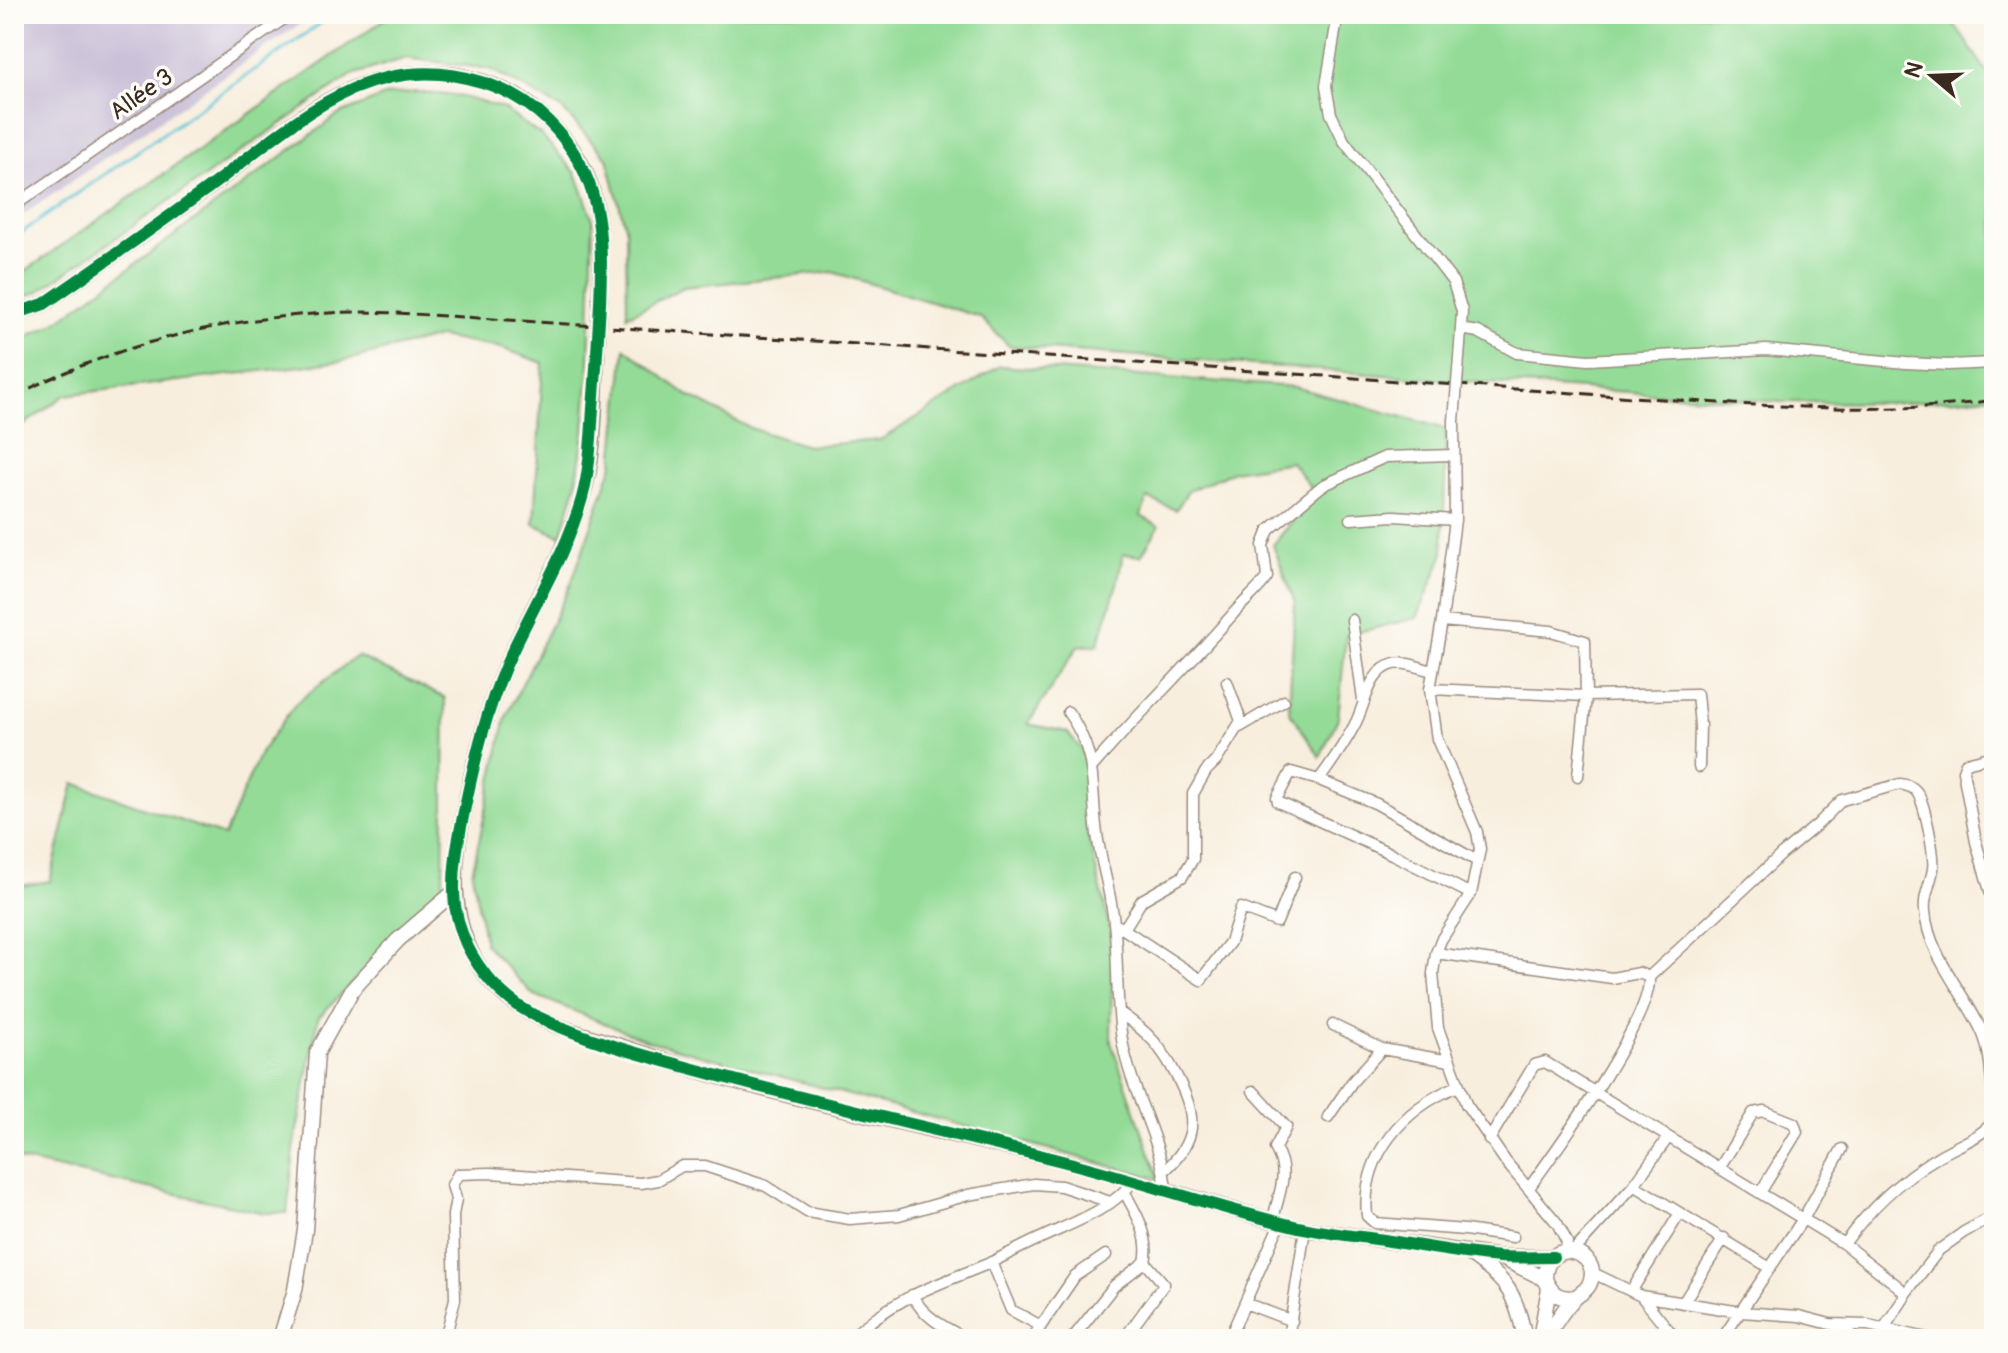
<svg xmlns="http://www.w3.org/2000/svg" width="2008" height="1353" viewBox="0 0 2008 1353" font-family="Pangolin,sans-serif">
<style>
.industrial{fill:#c9bfd7}
.green{fill:#93db96;stroke:#67825a;stroke-width:2}
.lines{fill:none;stroke-linecap:round;stroke-linejoin:round}
.stream{stroke:#59c3d5;stroke-width:3}
.street-casing{stroke:#9a8c7e;stroke-width:13}
.secondary-casing{stroke:#9a8c7e;stroke-width:17}
.street{stroke:#fff;stroke-width:10}
.secondary{stroke:#fff;stroke-width:14}
.rail{stroke:#3b2a1e;stroke-width:3;stroke-dasharray:12 6;stroke-linecap:butt}
.street-bridge-casing{stroke:#9a8c7e;stroke-width:13;stroke-linecap:butt}
.secondary-bridge-casing{stroke:#9a8c7e;stroke-width:17;stroke-linecap:butt}
.street-bridge{stroke:#fff;stroke-width:10}
.secondary-bridge{stroke:#fff;stroke-width:14}
.cycleway-casing{stroke:#fdfcf7;stroke-width:17}
.cycleway{stroke:#00873e;stroke-width:12}
.labels{text-anchor:middle;stroke-width:7;stroke-linejoin:round;paint-order:stroke}
.street-label{font-size:24px;fill:#3b2a1e;stroke:#fdfcf7}
</style>
<rect width="100%" height="100%" fill="#fdfcf7"/>
<filter id="ink" filterUnits="userSpaceOnUse"><feTurbulence type="fractalNoise" baseFrequency=".0125" numOctaves="2"/><feDisplacementMap in="SourceGraphic" scale="16" xChannelSelector="R" yChannelSelector="G"/><feConvolveMatrix kernelMatrix="1 2 1 2 8 2 1 2 1" color-interpolation-filters="sRGB"/></filter>
<filter id="wash" filterUnits="userSpaceOnUse"><feTurbulence type="fractalNoise" baseFrequency=".006" numOctaves="4" result="noise"/><feDisplacementMap in="SourceGraphic" scale="32" xChannelSelector="R" yChannelSelector="G"/><feGaussianBlur stdDeviation="1.8" result="paint"/><feColorMatrix in="noise" values="0 0 0 0 0 0 0 0 0 0 0 0 0 0 0 0 0 1.4 0 .05"/><feComposite in="paint" operator="in"/></filter>
<g filter="url(#wash)">
<rect width="100%" height="100%" fill="#f8eede"/>
<!-- industrial -->
<path class="industrial" d="M14 14H314L14 221Z"/>
<!-- green -->
<path class="green" d="M392 14H1947L1994 82V396L1905 403 1782 402 1474 382 1009 346 980 317 832 272 684 287 627 316 626 230 607 158 562 109 490 69 406 58 352 75 39 291 14 301V279Z
M416 92 459 96 502 108 542 136 576 173 593 220 589 363 584 433 576 486 561 536 534 524 543 363 501 348 439 337 342 361 65 395 14 432V337H26L54 324 338 115 387 95Z
M625 348 687 395 750 428 807 446 880 440 1000 366 1295 387 1446 429 1443 556 1417 618 1346 635 1338 718 1320 757 1289 711 1295 603 1273 545 1315 493 1291 462 1233 471 1188 491 1176 510 1147 498 1141 516 1159 526 1141 556 1123 554 1117 584 1098 645 1078 646 1028 724 1067 732 1082 750 1090 781 1086 827 1112 937 1111 1042 1159 1179 646 1040 532 994 485 944 472 873 506 717 571 584 613 464Z
M357 656 445 698 443 888 318 1018 295 1141 287 1213H265L14 1159V1122L19 1116V1008L14 1003V887L50 881 74 783 224 836 260 753 296 703Z"/>
<g class="lines">
<!-- stream -->
<path class="stream" d="M14 238 334 14"/>
</g>
</g>
<g filter="url(#ink)">
<g class="lines">
<!-- street casing -->
<g class="street-casing">
<path id="street" d="M1338 14 1326 86 1331 114 1344 141 1453 282 1462 311 1460 345
M14 206 291 14
M1461 329 1478 332 1517 353 1588 360 1766 350 1906 363 1948 365 1994 363
M1454 421 1455 520 1442 621 1430 689 1437 739 1477 832 1480 849 1471 894 1441 940 1436 953 1433 973 1438 1028 1466 1104 1506 1162 1557 1223 1567 1242 1565 1251
M1351 519 1394 516 1455 520
M1352 620 1363 700
M1442 621 1551 631 1585 641 1586 696 1578 776
M1432 671C1421 668 1406 661 1394 664 1367 671 1366 706 1354 726 1344 745 1332 762 1319 780L1377 804 1477 861
M1430 689 1586 696 1697 694 1700 726 1699 767
M1068 712C1099 756 1090 784 1097 834 1101 864 1111 893 1114 923 1119 963 1115 1006 1123 1045 1132 1094 1162 1140 1166 1190
M1240 727 1284 701
M1994 756 1966 763 1963 771 1976 842 1994 905
M1093 766C1138 714 1188 666 1233 614 1243 602 1260 589 1267 577L1263 545 1269 530 1322 486 1385 457 1454 455
M1319 780 1291 772 1277 798 1278 802 1394 855 1471 894
M1119 926 1201 980 1230 942 1241 908 1277 922 1295 877
M1124 929 1142 900 1182 877 1193 859V794L1206 771 1216 761 1241 721 1227 682
M1436 953 1612 978 1639 973 1649 977C1653 1018 1556 1150 1529 1188
M1649 977 1782 854 1818 824 1842 800 1900 784C1906 785 1912 786 1916 791 1925 801 1935 856 1933 869 1931 883 1923 896 1925 911 1928 956 1966 994 1983 1034 1991 1054 1991 1079 1994 1101
M1120 1013C1148 1032 1162 1047 1177 1077 1197 1115 1199 1140 1164 1171
M1333 1025 1382 1049
M1458 1086C1404 1108 1361 1155 1367 1216L1375 1223 1465 1230 1513 1237
M1253 1091 1286 1127 1275 1148C1291 1175 1278 1192 1273 1221
M1328 1117 1352 1082 1382 1049 1450 1061
M1489 1140 1534 1065 1545 1062 1844 1244 1899 1287 1905 1294 1904 1298 1884 1328
M1719 1169 1753 1113 1764 1111 1794 1123 1797 1132 1760 1193
M1634 1185 1770 1268
M1844 1244C1870 1208 1898 1181 1936 1158 1956 1145 1978 1140 1994 1121
M1573 1252 1634 1185 1667 1139
M991 1262 1011 1310 1041 1326
M1591 1272 1641 1296 1676 1339
M1632 1290 1680 1213
M1905 1294 1939 1250 1964 1232 1994 1216
M912 1295C924 1318 946 1328 967 1339
M1641 1296 1741 1312 1799 1316 1830 1324 1868 1325 1931 1339
M1245 1303 1292 1321
M1683 1303 1724 1238
M1836 1327 1859 1339
M445 1339 455 1299 453 1215 456 1199 452 1185 458 1174 490 1173 641 1183 658 1180 682 1166H705L766 1186 807 1212 850 1219 899 1215 968 1195 1034 1184 1061 1186 1110 1202
M850 1339C894 1297 935 1286 990 1263 1008 1254 1027 1244 1045 1236 1075 1222 1114 1208 1133 1181
M1032 1339 1075 1276 1106 1255
M1072 1339 1114 1286 1145 1262C1151 1237 1136 1213 1125 1193
M1124 1339 1164 1284 1145 1262
M1229 1339 1280 1223
M1288 1339 1305 1229
M1722 1339 1803 1219 1842 1149"/>
</g>
<!-- secondary casing -->
<g class="secondary-casing">
<path id="secondary" d="M14 314 44 304C97 267 151 230 203 192 283 134 346 61 454 75 481 79 510 90 532 107 601 163 602 216 600 298
M597 358C594 404 596 453 582 498 564 558 530 610 505 667 482 722 469 780 459 839 449 900 459 959 510 1000 543 1026 587 1035 626 1048 765 1095 909 1123 1051 1158 1125 1176 1199 1201 1273 1221L1305 1229 1500 1257H1553
M1469 1254C1507 1280 1516 1293 1525 1339
M1506 1260 1545 1279
M280 1339 295 1290 305 1230 317 1053 352 990 398 940 454 892
M1540 1339 1549 1288
M1545 1339C1554 1326 1563 1308 1575 1298 1580 1293 1585 1292 1589 1285 1606 1252 1545 1233 1545 1279 1551 1293 1559 1300 1575 1297"/>
</g>
<!-- street -->
<use href="#street" class="street"/>
<!-- secondary -->
<use href="#secondary" class="secondary"/>
<!-- rail -->
<path class="rail" d="M14 396C113 346 219 318 330 313 374 310 420 315 464 317L1734 404C1821 408 1908 413 1994 400"/>
<!-- street-bridge casing -->
<g class="street-bridge-casing">
<path id="street-bridge" d="M1454 421 1460 345"/>
</g>
<!-- secondary-bridge casing -->
<g class="secondary-bridge-casing">
<path id="secondary-bridge" d="M597 358 600 298"/>
</g>
<!-- street-bridge -->
<use href="#street-bridge" class="street-bridge"/>
<!-- secondary-bridge -->
<use href="#secondary-bridge" class="secondary-bridge"/>
<!-- cycleway casing -->
<g class="cycleway-casing">
<path id="cycleway" d="M14 314 44 304C97 267 151 230 204 191 290 128 365 46 482 82 507 90 530 103 549 122 602 175 603 232 600 303 598 338 596 373 593 408 591 438 590 469 582 498 565 557 531 609 506 665 487 709 476 755 466 802 459 836 451 871 455 906 458 924 463 940 472 955 487 981 510 1004 538 1017 592 1043 654 1058 712 1074 825 1105 940 1130 1054 1159 1135 1179 1213 1207 1294 1226 1323 1233 1354 1236 1384 1240 1422 1246 1462 1254 1500 1257 1518 1258 1536 1257 1553 1257"/>
</g>
<!-- cycleway -->
<use href="#cycleway" class="cycleway"/>
</g>
</g>
<g class="labels">
<!-- street labels -->
<g class="street-label">
<text transform="translate(141 94) rotate(-35)" y="8">Allée 3</text>
</g>
</g>
<!-- margin -->
<rect width="2008" height="1353" fill="none" stroke="#fdfcf7" stroke-width="48"/>
<!-- north arrow -->
<g transform="translate(1932 76) rotate(289)" stroke="#fdfcf7" stroke-width="6" paint-order="stroke">
<path d="M0-6L14 30L0 20L-14 30Z" fill="#3b2a1e"/>
<text y="-12" font-size="22" font-weight="bold" text-anchor="middle" fill="#3b2a1e">N</text>
</g>
</svg>
